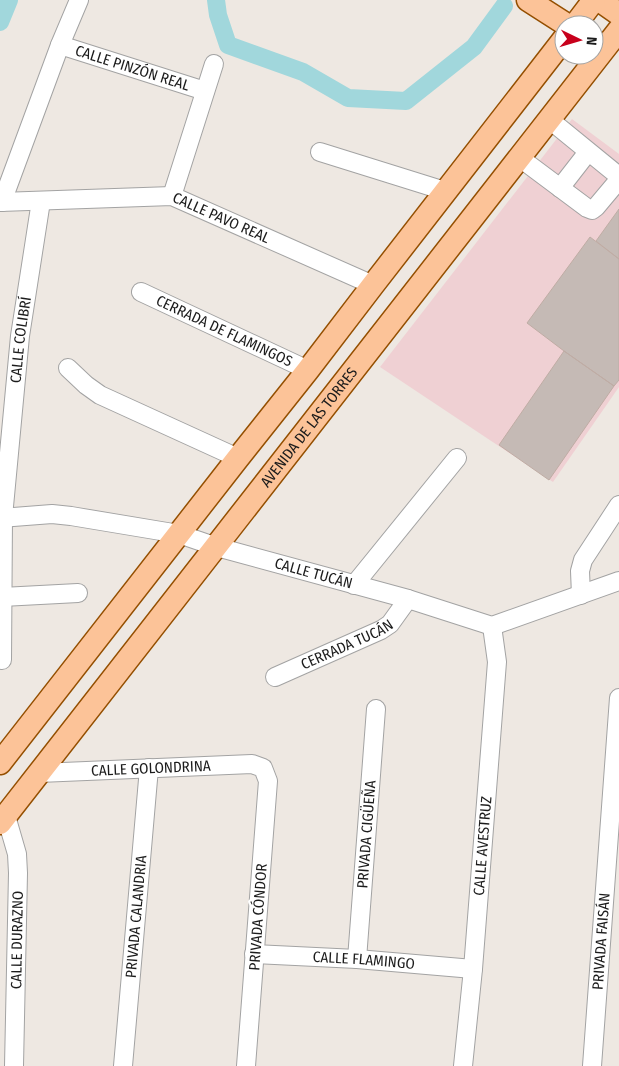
<svg xmlns="http://www.w3.org/2000/svg" width="619" height="1066" viewBox="0 0 619 1066" font-family="'Fira Sans Condensed',sans-serif">
<style>
.commercial{fill:#efd0d3}
.lines{fill:none;stroke-linecap:round;stroke-linejoin:round}
.canal{stroke:#a1d7dc;stroke-width:18}
.building{fill:#c5bab5;stroke:#bfaca4}
.minor-casing{stroke:#a3a3a3;stroke-width:20}
.major-casing{stroke:#944f00;stroke-width:25}
.minor{stroke:#fff;stroke-width:18}
.major{stroke:#fcc398;stroke-width:22}
.labels{text-anchor:middle;stroke-width:4.5;stroke-linejoin:round;paint-order:stroke}
.street-label{font-size:15px;fill:#1c1c1c;stroke:#fff}
</style>
<rect width="100%" height="100%" fill="#eee8e2"/>
<!-- commercial -->
<path class="commercial" d="M572 119 619 154V387L553 482 380 367Z"/>
<g class="lines">
<!-- canal -->
<path class="canal" d="M216 0 218 15 228 45 303 72 348 98 406 101 474 47 504 6
M0 22 9 0"/>
</g>
<!-- building -->
<path class="building" d="M619 209V259L596 241Z
M590 237 619 259V380L614 386 564 351 527 323Z
M564 351 614 386 549 480 499 445Z"/>
<g class="lines">
<!-- minor casing -->
<g class="minor-casing">
<g id="minor">
<path id="s1" d="M60 45 205 91"/>
<path d="M320 152 445 191"/>
<path d="M520 158 587 208 592 210 596 207 617 182V177L615 173 550 120"/>
<path d="M560 188 588 152"/>
<path d="M172 196 214 64"/>
<path id="s2" d="M0 202 172 196 373 285"/>
<path d="M2 202 60 45 79 0"/>
<path id="s3" d="M141 292 308 370"/>
<path d="M68 368 86 385 100 395 238 458"/>
<path id="s4" d="M0 518 52 514 71 516 179 534 217 547 408 599 492 626 619 581"/>
<path d="M354 585 457 458"/>
<path d="M581 595 580 571 583 560 619 505"/>
<path d="M2 597 78 593"/>
<path id="s5" d="M2 660 3 517 20 336 41 201"/>
<path id="s6" d="M275 677 381 630 390 624 408 599"/>
<path id="s7" d="M39 773 252 764 263 768 268 781 246 1066"/>
<path d="M6 816 17 854 18 873 14 1066"/>
<path id="s8" d="M254 954 357 959 473 969"/>
<path id="s9" d="M357 959 376 709"/>
<path id="s10" d="M123 1066 149 768"/>
<path id="s11" d="M463 1066 473 969 497 662 492 626"/>
<path id="s12" d="M592 1066 619 698"/>
</g>
</g>
<!-- major casing -->
<g class="major-casing">
<g id="major">
<path d="M528 0 567 25"/>
<path d="M599 0 619 14"/>
<path d="M575 25 594 0"/>
<path d="M0 763 238 458 308 370 373 285 564 39"/>
<path id="s13" d="M0 823 619 30"/>
</g>
</g>
<!-- minor -->
<use href="#minor" class="minor"/>
<!-- major -->
<use href="#major" class="major"/>
</g>
<g class="labels">
<!-- street labels -->
<g class="street-label">
<text dy="5" stroke="none"><textPath href="#s1" startOffset="76">CALLE PINZÓN REAL</textPath></text>
<text dy="5" stroke="none"><textPath href="#s2" startOffset="226">CALLE PAVO REAL</textPath></text>
<text dy="5" stroke="none"><textPath href="#s3" startOffset="92">CERRADA DE FLAMINGOS</textPath></text>
<text dy="5" stroke="none"><textPath href="#s5" startOffset="321">CALLE COLIBRÍ</textPath></text>
<text dy="5" stroke="none"><textPath href="#s13" startOffset="502">AVENIDA DE LAS TORRES</textPath></text>
<text dy="5" stroke="none"><textPath href="#s4" startOffset="321">CALLE TUCÁN</textPath></text>
<text dy="5" stroke="none"><textPath href="#s6" startOffset="79">CERRADA TUCÁN</textPath></text>
<text dy="5" stroke="none"><textPath href="#s7" startOffset="112">CALLE GOLONDRINA</textPath></text>
<text dy="5" stroke="none"><textPath href="#s9" startOffset="125">PRIVADA CIGÜEÑA</textPath></text>
<text dy="5" stroke="none"><textPath href="#s11" startOffset="221">CALLE AVESTRUZ</textPath></text>
<text dy="5" stroke="none"><textPath href="#s10" startOffset="150">PRIVADA CALANDRIA</textPath></text>
<text transform="translate(258 917) rotate(-86)" y="5">PRIVADA CÓNDOR</text>
<text transform="translate(17 940) rotate(-89)" y="5">CALLE DURAZNO</text>
<text dy="5" stroke="none"><textPath href="#s12" startOffset="125">PRIVADA FAISÁN</textPath></text>
<text dy="5" stroke="none"><textPath href="#s8" startOffset="110">CALLE FLAMINGO</textPath></text>
</g>
</g>
<!-- north arrow -->
<g transform="translate(579 40) rotate(95)"><circle r="24" fill="#ffffff" stroke="#a4a4a4"/>
<path d="M0-4L9 19L0 12L-9 19Z" fill="#c8001c"/>
<text y="-8" font-size="14" font-weight="bold" text-anchor="middle" fill="#1c1c1c">N</text>
</g>
</svg>
